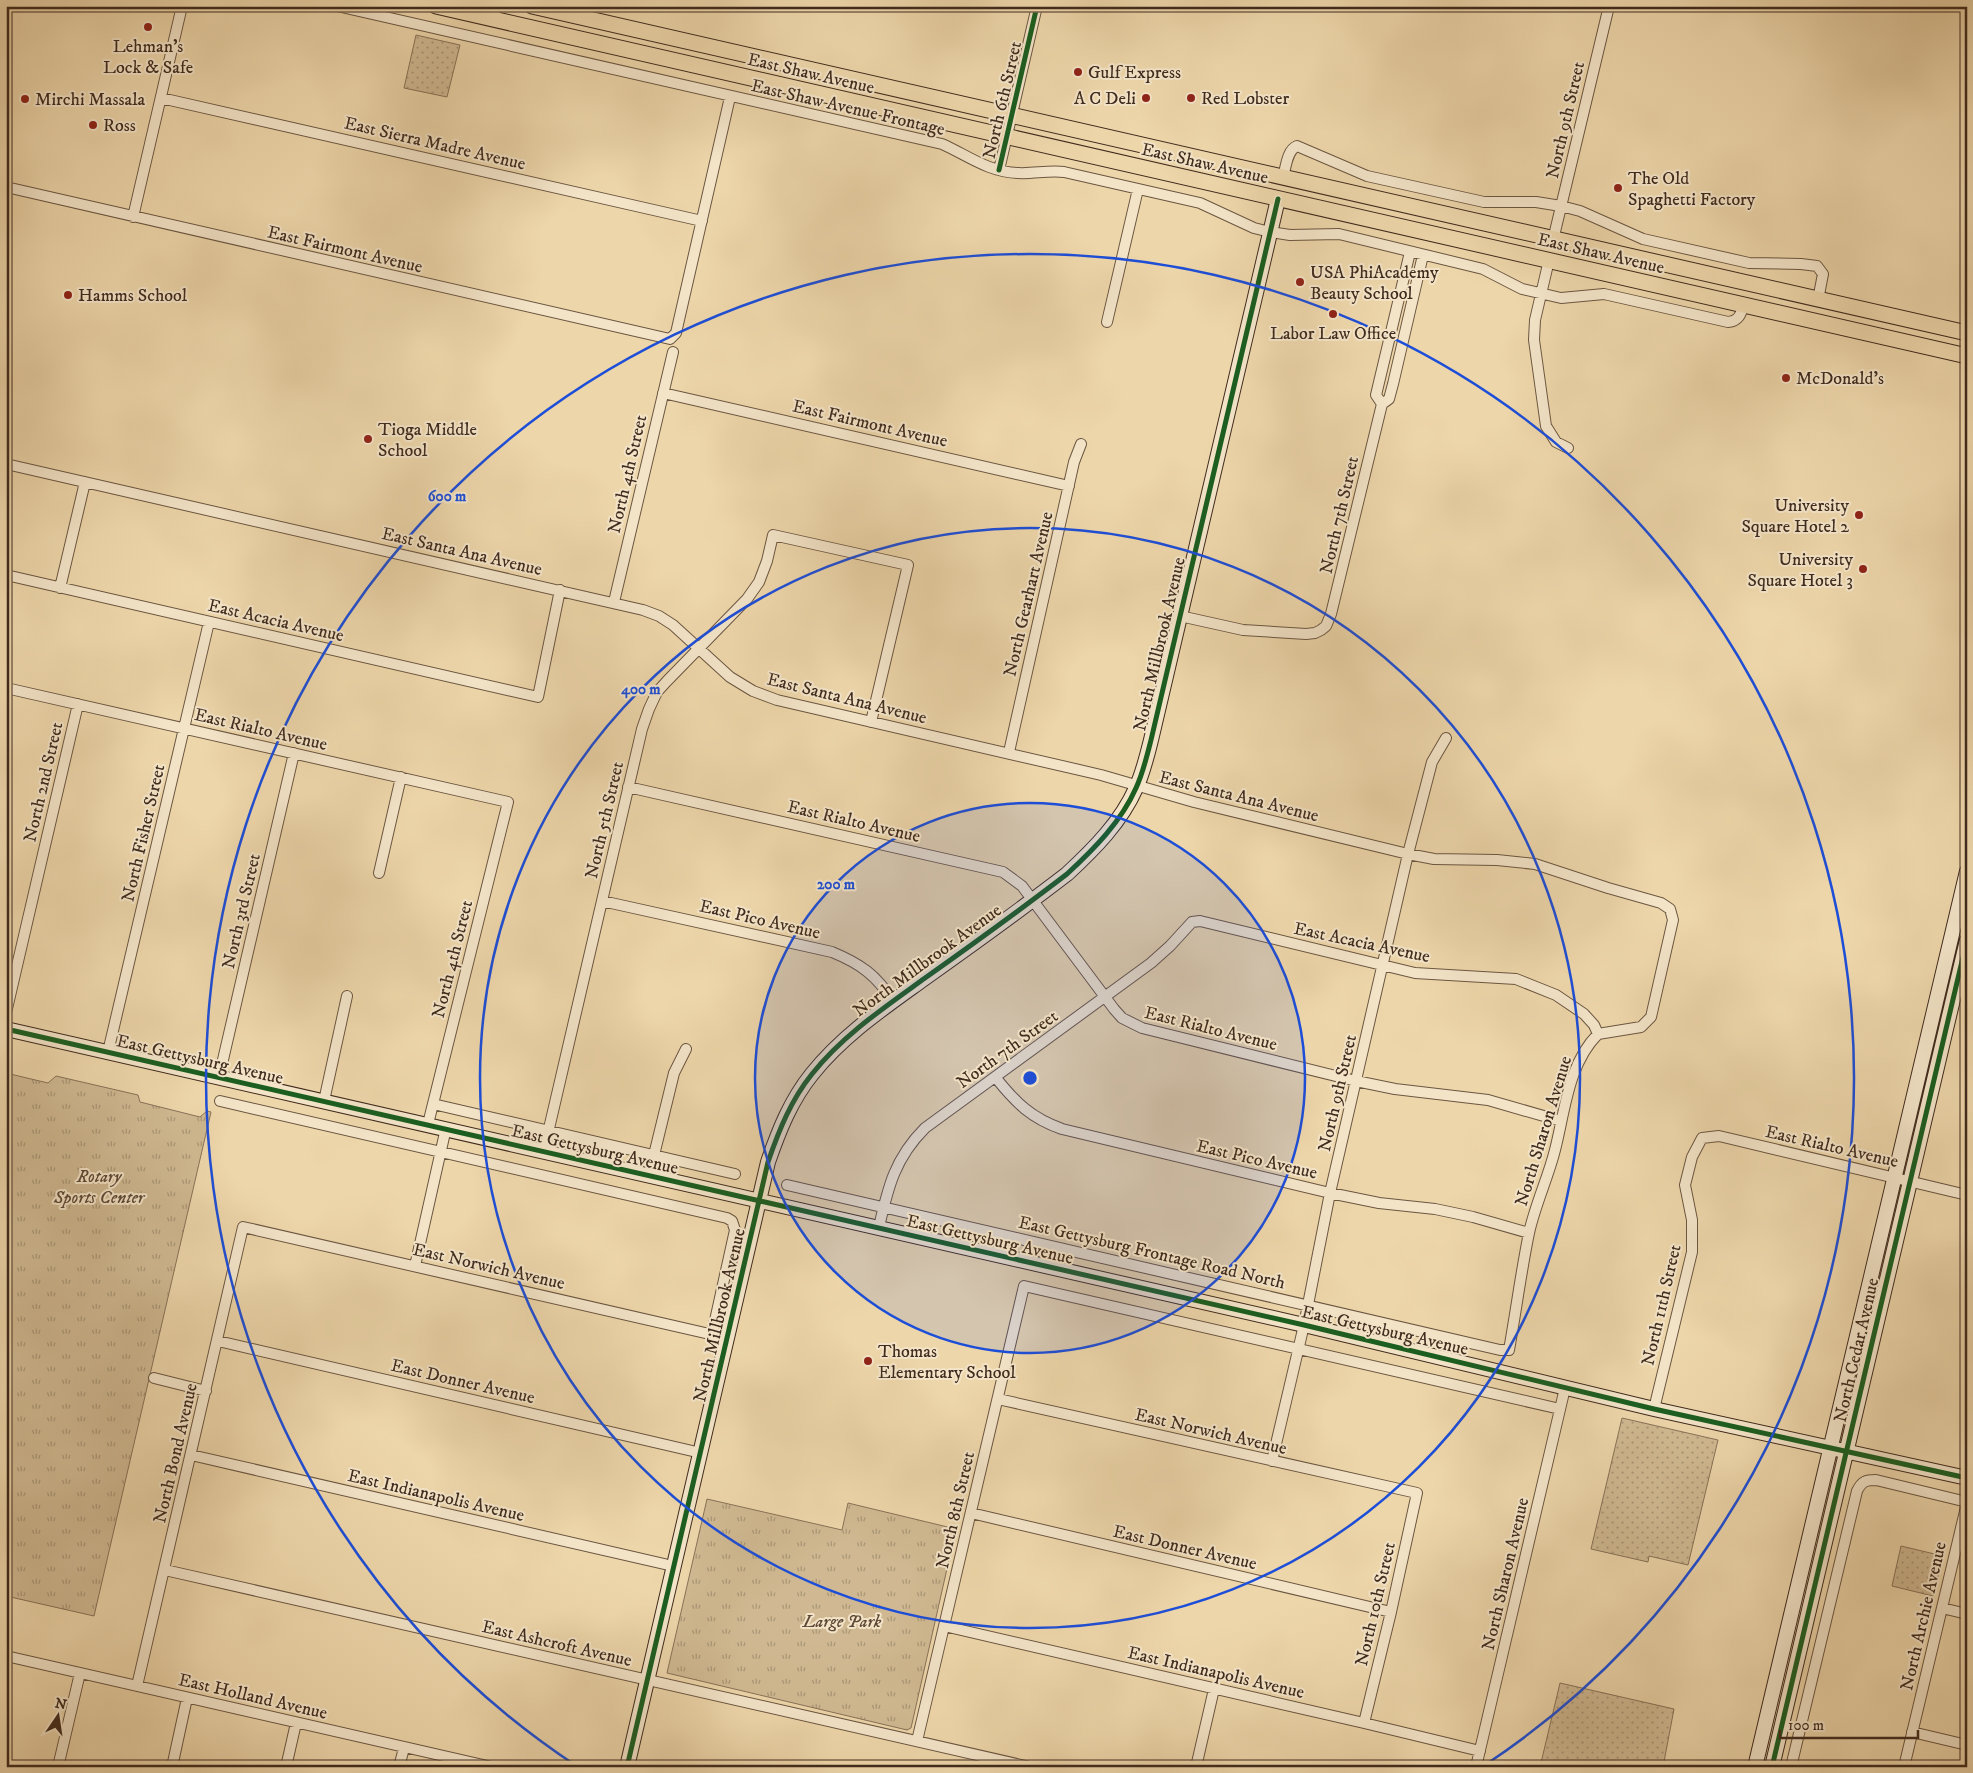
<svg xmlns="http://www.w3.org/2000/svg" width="1973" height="1773" viewBox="0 0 1973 1773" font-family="'IM FELL DW Pica',serif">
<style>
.grass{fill:url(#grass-dots);stroke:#887258}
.park{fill:url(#park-tufts);stroke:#887258}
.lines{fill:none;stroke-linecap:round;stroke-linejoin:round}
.street-casing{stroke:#6b5641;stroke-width:12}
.secondary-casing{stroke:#402b1e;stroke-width:16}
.primary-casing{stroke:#402b1e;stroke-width:17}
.street{stroke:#f3e4c8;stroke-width:10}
.secondary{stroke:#f3e4c8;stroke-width:14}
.primary{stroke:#edd6aa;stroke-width:15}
.cycleway-casing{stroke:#f3e4c8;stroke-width:8}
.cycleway{stroke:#1b5e20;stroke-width:5}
.ring{fill:none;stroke:#1d4ed8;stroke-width:2.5}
.poi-dot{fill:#8f2418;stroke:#f3e4c8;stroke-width:2}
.labels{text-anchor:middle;stroke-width:4;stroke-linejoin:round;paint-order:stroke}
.poi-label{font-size:18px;fill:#402b1e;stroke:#f3e4c8;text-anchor:start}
.street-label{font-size:18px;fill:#402b1e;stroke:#f3e4c8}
.park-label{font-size:18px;font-style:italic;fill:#5d4735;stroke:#f3e4c8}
.centre{fill:#1d4ed8;stroke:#f3e4c8;stroke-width:2.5}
.ring-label{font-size:15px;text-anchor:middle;font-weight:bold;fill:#1d4ed8;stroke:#f3e4c8;stroke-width:4;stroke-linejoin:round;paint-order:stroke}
</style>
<defs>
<pattern id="grass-dots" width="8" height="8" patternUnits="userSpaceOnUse" patternTransform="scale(1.25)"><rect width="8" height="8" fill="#d0b992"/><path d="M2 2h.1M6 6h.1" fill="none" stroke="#aa9777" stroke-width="1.8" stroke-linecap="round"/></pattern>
<pattern id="park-tufts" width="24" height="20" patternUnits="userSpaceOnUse" patternTransform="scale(1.25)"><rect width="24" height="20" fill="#d0b992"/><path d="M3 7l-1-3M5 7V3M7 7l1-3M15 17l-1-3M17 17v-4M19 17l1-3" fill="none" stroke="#aa9777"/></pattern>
</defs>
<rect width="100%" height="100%" fill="#edd6aa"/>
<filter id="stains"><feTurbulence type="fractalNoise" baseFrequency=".004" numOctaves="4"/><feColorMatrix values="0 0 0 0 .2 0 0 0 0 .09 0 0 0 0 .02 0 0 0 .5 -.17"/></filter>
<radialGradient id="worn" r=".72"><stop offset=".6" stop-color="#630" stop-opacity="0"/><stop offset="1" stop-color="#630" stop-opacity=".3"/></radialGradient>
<!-- grass -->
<path class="grass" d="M416 35 460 45 447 97 404 88Z
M1622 1418 1718 1440 1688 1565 1649 1556 1648 1562 1591 1549Z
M1901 1546 1943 1556 1933 1596 1892 1586Z
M1560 1683 1674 1709 1663 1767H1540Z"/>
<!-- park -->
<path class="park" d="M6 1073 48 1083 56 1076 138 1095 140 1102 200 1117 207 1111 211 1112 94 1616 6 1596Z
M707 1499 842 1530 848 1503 956 1529 911 1728 907 1730 667 1673Z"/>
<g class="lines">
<!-- street casing -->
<g class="street-casing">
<path id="street" d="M337 6 942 144C967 155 988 172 1018 173 1033 174 1049 170 1064 172L1200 203 1254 228 1270 232 1290 235 1339 234 1483 269 1522 289 1561 298 1604 294 1728 322C1739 321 1741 314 1744 304
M161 98 702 221
M999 170 1037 6
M1283 177C1286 167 1287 150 1297 146L1367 176 1484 202H1536L1561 206 1580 211 1643 239 1749 263 1801 264 1817 266 1823 274 1818 300
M6 187 670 339 676 333 730 97
M133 217 182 6
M1553 240 1609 6
M1549 260 1535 320 1534 340 1546 426 1556 442 1568 448
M1107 322 1138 189
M663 393 1069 486
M1382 404 1376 395 1410 252
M6 464 643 610 659 616 673 625 730 677 753 691 777 700 1101 775 1194 802 1408 854 1434 859 1497 860 1535 864 1608 888 1661 903 1670 909 1673 920 1651 1017 1641 1027 1598 1034C1568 1064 1565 1111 1555 1150 1548 1178 1535 1205 1529 1233 1521 1272 1516 1311 1509 1350H1500L787 1185
M6 575 538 697 560 590
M60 588 85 482
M614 602 673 352
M1180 616 1243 630 1306 634 1315 633 1321 630 1326 626 1331 614 1382 404 1389 399 1393 384 1423 255
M6 688 508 802 428 1124
M1009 752 1074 462 1081 444
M628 787 1003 872 1022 886 1114 1009 1122 1018 1142 1028 1356 1081 1395 1089 1488 1100 1561 1121
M379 873 401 777
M602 901 832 952C861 964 876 975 893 1001
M6 1013 78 704
M108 1052 209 622
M219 1077 294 753
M996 1078C1016 1103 1031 1118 1062 1129L1330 1193 1379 1203 1435 1209 1473 1217 1529 1233
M220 1101 727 1218 732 1221 735 1230 712 1334
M324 1101 347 996
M433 1104 735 1174
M544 1150 642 729 649 709 657 692 667 681 747 599 759 582 767 561 773 535 908 565 871 722
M654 1155 674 1073 686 1049
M879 1227C888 1187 895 1158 925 1128L1151 963 1170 946 1192 922 1200 921 1415 973 1516 979 1556 995 1584 1014 1594 1025 1598 1034
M415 1266 446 1128
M218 1341 701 1453
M154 1378 206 1391
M998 1399 1417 1493 1391 1612 1364 1723
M1654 1409 1692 1252V1220L1685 1185 1692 1157 1702 1138 1719 1136 1967 1195
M191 1455 673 1566
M1272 1461 1304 1325 1330 1193 1408 854 1432 762 1446 738
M971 1513 1391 1612
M165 1570 1030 1767
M1942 1608 1967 1614
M944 1626 1364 1723 1480 1751
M6 1656 492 1767
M137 1686 243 1227 727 1338
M1912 1732 1967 1745
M917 1741 1024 1286 1560 1409
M58 1767 80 1673
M172 1767 187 1698
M286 1767 296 1723
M399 1767 404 1748
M1196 1767 1214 1689
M1476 1767 1565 1388
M1791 1767 1857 1491C1862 1481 1866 1480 1876 1480L1967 1502
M1904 1767 1967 1503"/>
</g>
<!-- secondary casing -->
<g class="secondary-casing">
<path id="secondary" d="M6 1029 1304 1325 1654 1409 1967 1478
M627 1767 768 1162C779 1130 791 1100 812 1074 843 1035 885 1007 925 978 973 944 1020 910 1067 874 1094 849 1121 822 1136 788 1143 773 1147 756 1151 740L1278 199
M1755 1767 1967 871
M1772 1767 1967 940"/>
</g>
<!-- primary casing -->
<g class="primary-casing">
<path id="primary" d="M436 6 1967 356
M488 6H496
M532 6 1967 333"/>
</g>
<!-- street -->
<use href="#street" class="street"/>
<!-- secondary -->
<use href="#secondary" class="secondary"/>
<!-- primary -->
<use href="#primary" class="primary"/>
<!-- cycleway casing -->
<g class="cycleway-casing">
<path id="cycleway" d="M999 170 1037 6
M6 1029 1304 1325 1654 1409 1967 1478
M627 1767 768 1162C779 1130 791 1100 812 1074 843 1035 885 1007 925 978 973 944 1020 910 1067 874 1094 849 1121 822 1136 788 1143 773 1147 756 1151 740L1278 199
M1772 1767 1967 940"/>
</g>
<!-- cycleway -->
<use href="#cycleway" class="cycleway"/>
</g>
<!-- distance rings -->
<circle cx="1030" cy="1078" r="275" fill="#1d4ed8" fill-opacity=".12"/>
<g class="ring">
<circle cx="1030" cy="1078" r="275"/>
<circle cx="1030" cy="1078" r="550"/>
<path d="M575 1765A824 824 0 1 1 1485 1765"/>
</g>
<!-- markers -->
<g class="poi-dot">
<circle cx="148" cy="27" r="5"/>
<circle cx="1078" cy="72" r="5"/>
<circle cx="1146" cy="98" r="5"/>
<circle cx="1191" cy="98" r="5"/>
<circle cx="25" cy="99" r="5"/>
<circle cx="93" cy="125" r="5"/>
<circle cx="1618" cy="188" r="5"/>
<circle cx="1300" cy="282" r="5"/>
<circle cx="68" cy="295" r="5"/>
<circle cx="1333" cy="314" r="5"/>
<circle cx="1786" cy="378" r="5"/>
<circle cx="368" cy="439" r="5"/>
<circle cx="1859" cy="515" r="5"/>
<circle cx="1863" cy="569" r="5"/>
<circle cx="868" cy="1361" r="5"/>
</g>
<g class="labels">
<!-- poi labels -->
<g class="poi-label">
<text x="148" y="52" text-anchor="middle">Lehman's<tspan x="148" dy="21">Lock &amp; Safe</tspan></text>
<text x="1088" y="78">Gulf Express</text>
<text x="1136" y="104" text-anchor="end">A C Deli</text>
<text x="1201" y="104">Red Lobster</text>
<text x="35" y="105">Mirchi Massala</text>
<text x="103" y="131">Ross</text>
<text x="1628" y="184">The Old<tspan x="1628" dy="21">Spaghetti Factory</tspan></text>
<text x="1310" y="278">USA PhiAcademy<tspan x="1310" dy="21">Beauty School</tspan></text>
<text x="78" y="301">Hamms School</text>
<text x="1333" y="339" text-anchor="middle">Labor Law Office</text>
<text x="1796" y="384">McDonald's</text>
<text x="378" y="435">Tioga Middle<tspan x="378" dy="21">School</tspan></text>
<text x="1849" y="511" text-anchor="end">University<tspan x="1849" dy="21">Square Hotel 2</tspan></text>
<text x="1853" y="565" text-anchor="end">University<tspan x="1853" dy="21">Square Hotel 3</tspan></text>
<text x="878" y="1357">Thomas<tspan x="878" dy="21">Elementary School</tspan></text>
</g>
<!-- street labels -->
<g class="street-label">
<text transform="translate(811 73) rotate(13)" y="6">East Shaw Avenue</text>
<text transform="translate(1002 100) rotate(-77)" y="6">North 6th Street</text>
<text transform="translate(848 107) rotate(13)" y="6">East Shaw Avenue Frontage</text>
<text transform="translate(1565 120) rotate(-77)" y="6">North 9th Street</text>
<text transform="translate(435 143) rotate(13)" y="6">East Sierra Madre Avenue</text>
<text transform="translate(1205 163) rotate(13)" y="6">East Shaw Avenue</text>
<text transform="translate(345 249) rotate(13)" y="6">East Fairmont Avenue</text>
<text transform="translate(1601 253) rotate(13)" y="6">East Shaw Avenue</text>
<text transform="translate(870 423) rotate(13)" y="6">East Fairmont Avenue</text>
<text transform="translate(627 474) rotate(-77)" y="6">North 4th Street</text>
<text transform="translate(1339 515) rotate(-77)" y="6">North 7th Street</text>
<text transform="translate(462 551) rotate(13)" y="6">East Santa Ana Avenue</text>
<text transform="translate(1028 594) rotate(-77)" y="6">North Gearhart Avenue</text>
<text transform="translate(276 620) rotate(13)" y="6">East Acacia Avenue</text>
<text transform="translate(1159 644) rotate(-77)" y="6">North Millbrook Avenue</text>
<text transform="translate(847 698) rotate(14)" y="6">East Santa Ana Avenue</text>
<text transform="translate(261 729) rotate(13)" y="6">East Rialto Avenue</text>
<text transform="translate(43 782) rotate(-77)" y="6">North 2nd Street</text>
<text transform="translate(1239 796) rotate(14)" y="6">East Santa Ana Avenue</text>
<text transform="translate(604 820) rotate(-77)" y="6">North 5th Street</text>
<text transform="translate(854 821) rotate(13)" y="6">East Rialto Avenue</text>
<text transform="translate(143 833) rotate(-77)" y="6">North Fisher Street</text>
<text transform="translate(241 911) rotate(-77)" y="6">North 3rd Street</text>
<text transform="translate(760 919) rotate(13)" y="6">East Pico Avenue</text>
<text transform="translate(1362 942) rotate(12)" y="6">East Acacia Avenue</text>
<text transform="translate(452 959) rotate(-76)" y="6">North 4th Street</text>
<text transform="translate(927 960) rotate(-36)" y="6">North Millbrook Avenue</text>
<text transform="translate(1211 1028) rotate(14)" y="6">East Rialto Avenue</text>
<text transform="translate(1007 1049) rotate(-36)" y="6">North 7th Street</text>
<text transform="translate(200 1059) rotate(13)" y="6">East Gettysburg Avenue</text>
<text transform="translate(1337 1093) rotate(-77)" y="6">North 9th Street</text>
<text transform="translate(1543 1131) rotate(-73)" y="6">North Sharon Avenue</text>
<text transform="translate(1832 1146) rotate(13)" y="6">East Rialto Avenue</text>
<text transform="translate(595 1149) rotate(13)" y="6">East Gettysburg Avenue</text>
<text transform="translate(1257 1159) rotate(13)" y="6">East Pico Avenue</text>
<text transform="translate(990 1239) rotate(13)" y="6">East Gettysburg Avenue</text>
<text transform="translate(1152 1252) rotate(13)" y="6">East Gettysburg Frontage Road North</text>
<text transform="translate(489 1266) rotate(13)" y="6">East Norwich Avenue</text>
<text transform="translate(1661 1305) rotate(-77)" y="6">North 11th Street</text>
<text transform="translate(719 1315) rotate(-77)" y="6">North Millbrook Avenue</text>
<text transform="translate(1385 1330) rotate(13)" y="6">East Gettysburg Avenue</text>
<text transform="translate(1856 1350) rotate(-77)" y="6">North Cedar Avenue</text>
<text transform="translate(463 1381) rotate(13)" y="6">East Donner Avenue</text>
<text transform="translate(1211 1431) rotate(13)" y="6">East Norwich Avenue</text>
<text transform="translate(175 1453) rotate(-77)" y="6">North Bond Avenue</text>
<text transform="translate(436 1495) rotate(13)" y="6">East Indianapolis Avenue</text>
<text transform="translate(955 1510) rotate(-77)" y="6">North 8th Street</text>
<text transform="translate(1185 1547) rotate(13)" y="6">East Donner Avenue</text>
<text transform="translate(1505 1574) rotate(-77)" y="6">North Sharon Avenue</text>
<text transform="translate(1375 1604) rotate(-77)" y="6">North 10th Street</text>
<text transform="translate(1923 1616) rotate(-77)" y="6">North Archie Avenue</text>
<text transform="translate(557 1643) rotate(13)" y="6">East Ashcroft Avenue</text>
<text transform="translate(1216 1672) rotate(13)" y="6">East Indianapolis Avenue</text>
<text transform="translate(253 1696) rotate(13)" y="6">East Holland Avenue</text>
</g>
<!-- park labels -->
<g class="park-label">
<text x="99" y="1182">Rotary<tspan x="99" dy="21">Sports Center</tspan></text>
<text x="842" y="1627">Large Park</text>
</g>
</g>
<circle cx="1030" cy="1078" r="8" class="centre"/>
<g class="ring-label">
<text x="447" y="501">600 m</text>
<text x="641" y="694">400 m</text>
<text x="836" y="889">200 m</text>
</g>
<!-- margin -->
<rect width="1973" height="1773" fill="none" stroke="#edd6aa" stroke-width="25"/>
<rect x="8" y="8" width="1958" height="1758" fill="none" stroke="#402b1e" stroke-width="2.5"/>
<rect x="12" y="12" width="1948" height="1748" fill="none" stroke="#402b1e"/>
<!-- north arrow -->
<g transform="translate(58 1716) rotate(13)" stroke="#f3e4c8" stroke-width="4" paint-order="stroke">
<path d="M0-4L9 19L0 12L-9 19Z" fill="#402b1e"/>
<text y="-8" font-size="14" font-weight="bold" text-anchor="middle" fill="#402b1e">N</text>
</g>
<!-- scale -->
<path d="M1780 1730v8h138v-8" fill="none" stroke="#402b1e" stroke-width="2.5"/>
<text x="1788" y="1730" font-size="15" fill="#402b1e" stroke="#f3e4c8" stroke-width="4" paint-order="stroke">100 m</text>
<rect width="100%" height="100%" filter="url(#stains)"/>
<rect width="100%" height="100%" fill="url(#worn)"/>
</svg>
